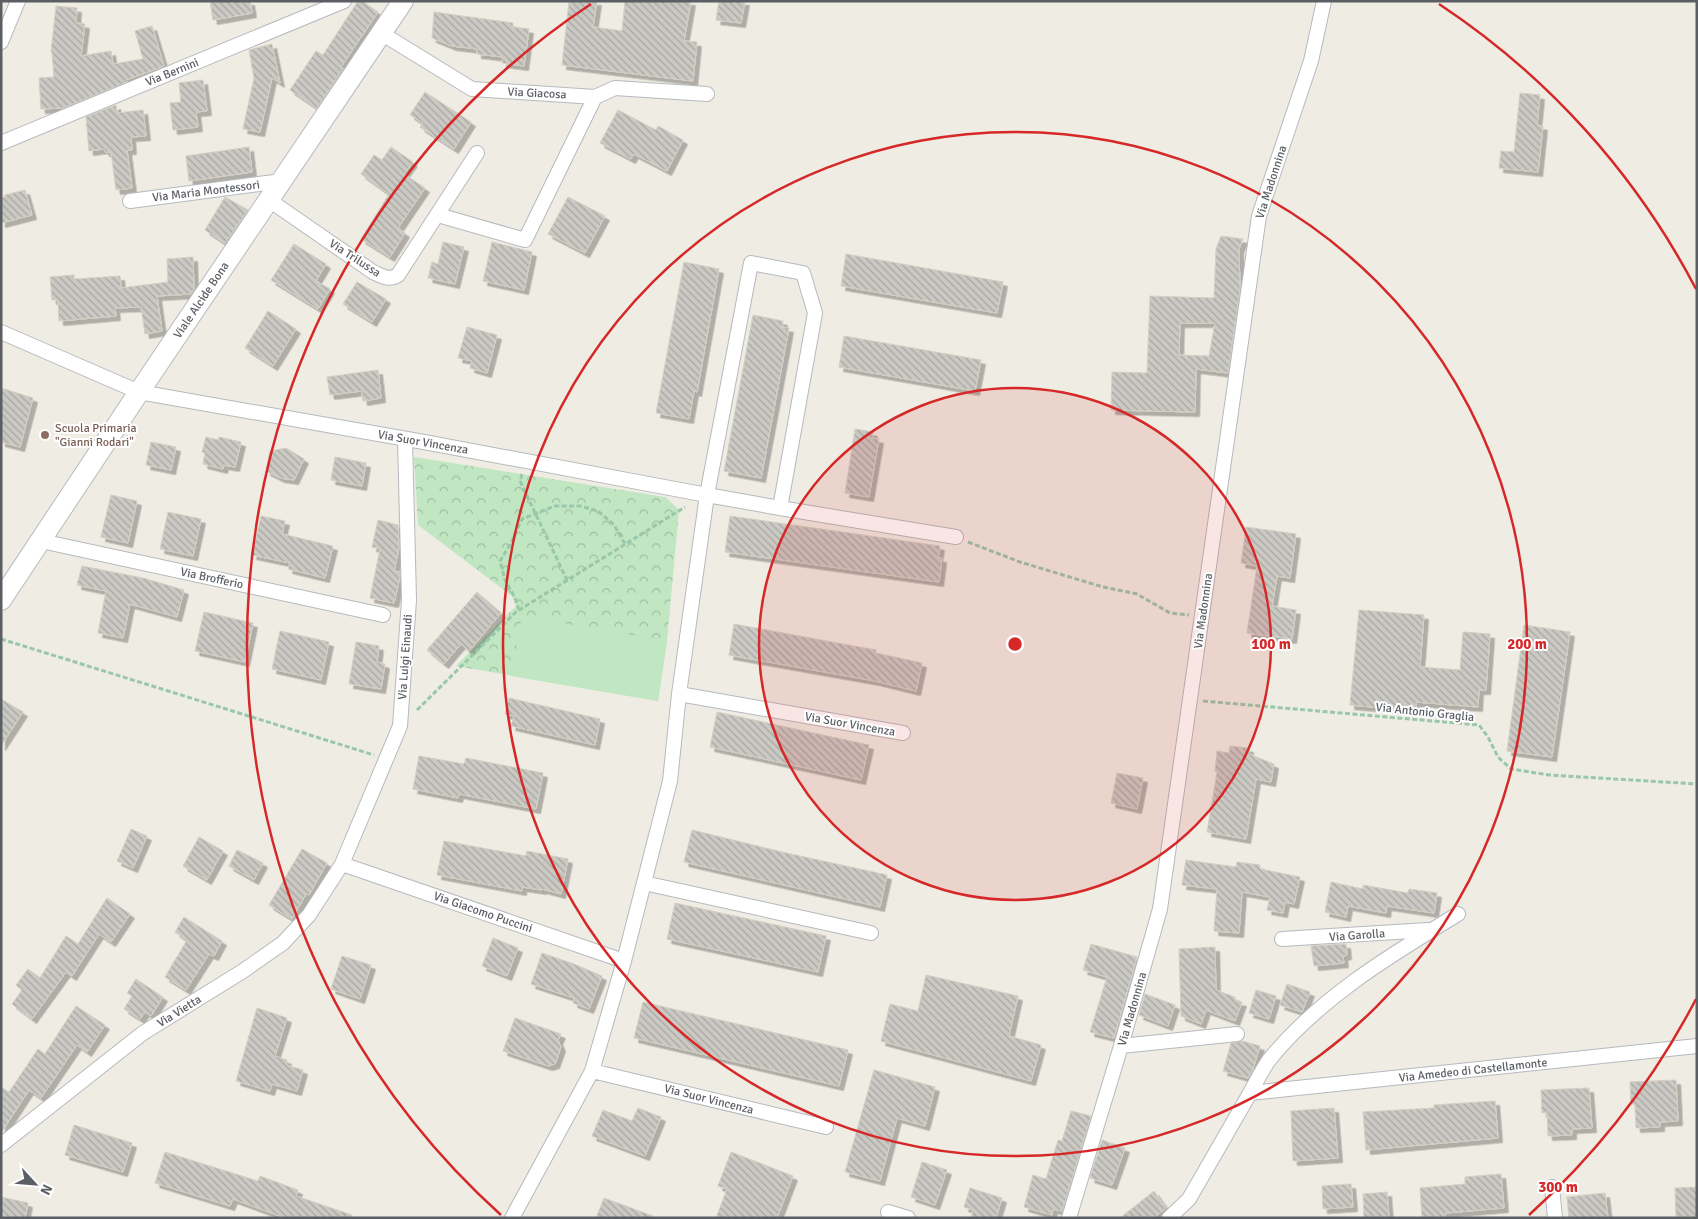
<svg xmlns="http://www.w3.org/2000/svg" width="1698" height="1219" viewBox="0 0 1698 1219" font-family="Signika,sans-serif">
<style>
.park{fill:url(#park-crowns)}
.garden{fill:#c0e6c2}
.building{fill:url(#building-back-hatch);stroke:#d3cfc2;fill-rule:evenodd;filter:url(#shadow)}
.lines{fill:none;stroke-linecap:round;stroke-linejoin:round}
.street-casing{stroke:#b6b9be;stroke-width:16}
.secondary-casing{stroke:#b7bac0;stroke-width:22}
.path{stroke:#99c7a9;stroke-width:3;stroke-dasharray:5 2.5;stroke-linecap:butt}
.street{stroke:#fff;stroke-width:14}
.secondary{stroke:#fff;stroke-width:20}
.ring{fill:none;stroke:#d62828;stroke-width:2.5}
.education-dot{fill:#8d6e63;stroke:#fff;stroke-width:2}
.labels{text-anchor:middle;stroke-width:4;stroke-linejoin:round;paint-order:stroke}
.street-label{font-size:12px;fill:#5b5f64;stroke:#fff}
.education-label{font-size:12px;fill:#785e54;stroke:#fff;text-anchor:start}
.centre{fill:#d62828;stroke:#fff;stroke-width:2.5}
.ring-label{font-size:15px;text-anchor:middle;font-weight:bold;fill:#d62828;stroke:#fff;stroke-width:4;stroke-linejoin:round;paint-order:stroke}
</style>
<defs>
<pattern id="park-crowns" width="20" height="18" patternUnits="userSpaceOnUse" patternTransform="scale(1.25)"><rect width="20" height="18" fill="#c0e6c2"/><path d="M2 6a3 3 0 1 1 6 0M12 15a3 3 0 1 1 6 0" fill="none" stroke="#9fbea1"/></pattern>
<pattern id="building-back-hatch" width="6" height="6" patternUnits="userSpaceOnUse" patternTransform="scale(1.25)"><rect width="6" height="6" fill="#cbc9c3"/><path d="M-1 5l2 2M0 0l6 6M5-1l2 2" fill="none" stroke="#a8a6a2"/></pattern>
<filter id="shadow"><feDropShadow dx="4.5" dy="4.5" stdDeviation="0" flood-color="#0004"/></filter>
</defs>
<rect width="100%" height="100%" fill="#eeece3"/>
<!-- park -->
<path class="park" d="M414 457 665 497 679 510 667 641 658 701 456 666 516 606 512 596 418 525Z"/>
<!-- garden -->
<path class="garden" d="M522 616 667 641 658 701 511 676Z"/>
<!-- building -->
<path class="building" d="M210 1H250L252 13 213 20Z
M358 1H362L378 12 341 67 343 68 317 108 290 90 316 51 323 55Z
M569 1H597L593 27 622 31 625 1H691L684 41 697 42 693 81 562 65Z
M719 1H745L741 23 716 20Z
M56 6 77 8 76 23 85 24 81 56 111 51 113 64 143 59 135 31 152 26 164 66 126 80 127 82 63 108 41 109 39 78 54 77 52 52H51Z
M434 12 513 23V27L529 29 524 66 502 63 503 57 477 54V49L452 46 432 38Z
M272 44 280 83 272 78 260 132 243 129 254 78 249 50Z
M203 80 207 111 196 112 198 127 173 130 170 103 181 102 179 83Z
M425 92 471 122 454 149 420 127 423 123 410 115Z
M1520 93 1540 95 1537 125 1543 126 1538 172 1499 168 1501 151 1514 152Z
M116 105 117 113 143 110 146 136 131 137 132 150H127L132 188 116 190 111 152H105L104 149 89 151 86 117Z
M618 110 656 130 658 126 683 140 667 171 634 154 631 159 600 143Z
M249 147 252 172 189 181 186 156Z
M391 147 413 162 404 174 425 188 398 228 405 233 390 257 361 239 389 194 361 174 374 155 382 160Z
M25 190 32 215 1 223V198L5 197V195Z
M225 197 248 210 225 243 205 230Z
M568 197 605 216 585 253 548 234Z
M1221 236 1243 239 1239 249 1240 290 1228 373 1196 369 1195 412 1111 410 1112 372 1147 373 1150 296 1214 298 1216 249ZM1180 323H1215L1209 356 1179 355Z
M443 242 464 247 455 284 428 278 432 262 438 264Z
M492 242 532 252 524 290 483 281Z
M294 244 326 264 316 281 330 289 318 309 271 280Z
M846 254 1003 282 997 313 841 286Z
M193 257 194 289 191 294 157 296 162 331 145 334 141 307 115 308 116 316 59 321 58 300H52L50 277 74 275V279L120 276 121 288 168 282 167 259Z
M684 262 719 269 697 392 694 391 689 419 656 413Z
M357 282 386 299 372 322 343 304Z
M268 311 296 329 273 366 245 348Z
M753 315 783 321 782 327 789 328 761 478 724 471Z
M467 327 497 335 487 373 470 368 472 361 458 358Z
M844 336 981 360 975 391 839 367Z
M378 370 381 398 363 401 362 391 330 395 327 377Z
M1 388 33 398 20 447 1 442Z
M855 429 873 432 872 438 879 439 869 497 845 493Z
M206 437 218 440 219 437 241 442 235 467 224 465 223 469 203 464 205 453 202 452Z
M151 442 176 447 171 470 146 465Z
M286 448 304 459 294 480 280 478 266 471 270 451Z
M335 457 366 463 362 486 331 480Z
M111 495 137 501 128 543 101 537Z
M168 512 201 519 193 556 160 549Z
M261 516 285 521 282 534 333 546 325 578 288 569 290 563 252 555Z
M730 516 940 546 938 558H942L939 582 725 552Z
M378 520 398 525 399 548 394 571 400 572V577L394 603 370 598 380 549 372 547Z
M1246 527 1296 534 1290 578 1277 576 1272 606 1296 610 1292 639 1247 633 1257 566 1241 563Z
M82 566 143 578 184 590 177 617 130 604 123 638 98 633 106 591 77 585Z
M477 592 501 613 469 651 461 644 444 664 427 650Z
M1359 610 1424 615 1420 667 1460 670 1463 632 1490 634 1486 690H1479L1478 707 1416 702V711L1350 705Z
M204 612 253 623 245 662 195 651Z
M734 624 876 650V653L922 663 916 691 875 681 729 655Z
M1524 625 1570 632 1552 757 1507 751Z
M280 631 329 642 321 680 272 669Z
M356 642 379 646 377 662 385 664 381 689 349 684Z
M509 698 600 719 595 745 511 726 514 716 505 714Z
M1 699 23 712 1 746Z
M717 712 869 745 861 780 710 747Z
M1230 746 1249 748V754L1274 764 1271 782 1256 779 1246 839 1207 832 1217 772H1215L1217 751 1229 753Z
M419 756 464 764 466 758 543 773 536 809 459 794 458 798 413 789Z
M1117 773 1143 778 1137 809 1111 803Z
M131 829 147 836 133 868 117 861Z
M692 830 782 852 887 875 880 907 684 862Z
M199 837 223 851 207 880 183 866Z
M444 841 526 856 527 851 568 859 561 894 542 889V890L522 887V891L437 875Z
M302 849 327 863 309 895 306 894 292 919 269 905Z
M237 850 263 863 254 880 229 866Z
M1186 860 1236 867 1237 862 1260 865V869L1300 877 1294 904 1285 902 1283 913 1267 910 1270 897 1242 892 1239 933 1214 931 1217 889 1182 885Z
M1331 882 1363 889V885L1408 893 1409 889 1437 893 1434 913 1387 906 1386 913 1348 906 1346 917 1325 912Z
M107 898 130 914 111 942 99 934 72 976 66 972 32 1019 12 1004 22 990 16 985 28 969 40 978 66 936 78 944Z
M675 903 826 936 818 972 667 939Z
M184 917 222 941 214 956 209 954 186 990 165 977 187 940 175 932Z
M493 938 518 948 507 976 482 966Z
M1091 944 1137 957 1114 1038 1090 1032 1107 977 1083 970Z
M1346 944 1347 955 1343 956 1344 963 1314 966 1311 946Z
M1215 947 1216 990 1235 997V1001L1242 1002 1235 1021 1206 1010 1201 1024 1181 1016 1179 949Z
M542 953 574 964 602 976 589 1009 573 1003 574 998 531 984Z
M342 956 371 965 360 999 331 989Z
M926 975 1018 996 1009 1036 1041 1045 1031 1081 881 1041 890 1004 918 1011Z
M136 979 163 997 151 1016 145 1012 140 1019 124 1009 132 996 127 993Z
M1287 984 1310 992 1302 1012 1280 1005Z
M1256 990 1276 996 1269 1019 1249 1013Z
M1145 994 1175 1005 1168 1026 1139 1015Z
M643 1002 848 1050 839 1086 634 1038Z
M76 1006 105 1025 87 1052 77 1045 41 1098 29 1090 1 1133V1087L9 1092 38 1049 45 1054Z
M257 1008 287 1018 275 1056 287 1060 286 1065 303 1070 297 1091 272 1084 270 1091 236 1081Z
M515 1018 561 1034 558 1040 561 1047 555 1064 548 1066 503 1051Z
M1242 1041 1260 1046 1253 1069 1248 1078 1223 1071 1231 1043Z
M874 1070 935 1087 925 1126 897 1118 880 1181 845 1172Z
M1676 1080 1678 1121 1660 1122V1127L1636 1128 1635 1104H1631L1630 1082Z
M1589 1088 1592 1128 1572 1129V1135L1548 1136 1547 1112 1542 1113 1541 1090Z
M1495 1101 1498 1138 1366 1150 1363 1112 1434 1108V1105Z
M638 1108 661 1117 645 1156 592 1136 603 1110 632 1121Z
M1334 1108 1338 1158 1293 1161 1291 1111Z
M1071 1111 1091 1116 1062 1211 1053 1209 1052 1215 1024 1207 1033 1175 1046 1179 1058 1140 1062 1141Z
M74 1125 132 1143 123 1172 65 1155Z
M1102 1140 1125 1148 1112 1185 1090 1178Z
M165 1152 258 1181 260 1176 298 1190 296 1196 352 1215 351 1218H285L233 1199 230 1206 155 1183Z
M731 1152 793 1176 777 1218H716L727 1189 718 1186Z
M922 1162 947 1170 935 1205 911 1197Z
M1501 1174 1504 1208 1445 1213 1446 1218H1422L1420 1188 1465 1184V1177Z
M1351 1184 1353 1207 1323 1209 1322 1186Z
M1697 1187V1216L1676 1217 1675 1188Z
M970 1188 1002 1198 996 1218H971L973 1210 964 1207Z
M1154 1191 1166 1208 1153 1218H1120Z
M1387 1192 1389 1218H1364L1363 1194Z
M1605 1193 1608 1218H1569L1567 1197Z
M1 1197 28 1203 25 1218H1Z
M604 1198 653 1216V1218H596Z"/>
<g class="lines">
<!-- street casing -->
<g class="street-casing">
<path id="street" d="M381 33 472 89 595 97 615 88 707 94
M1 42 18 1
M1 143 344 1
M269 200 373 272C382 276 389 281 398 275L477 153
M130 201 282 181
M438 215 525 240 595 97
M751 263 803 273 815 313 780 508 707 495Z
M1 332 139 392 424 442 707 495 679 694 670 781 624 961 592 1071 512 1218
M780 508 956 537
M41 541 383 615
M679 694 903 733
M342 864 624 961
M644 883 871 933
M1282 939 1428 930
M1121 1046 1237 1034
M592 1071 826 1127
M1250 1093C1256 1082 1262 1070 1269 1060 1319 998 1391 955 1458 914
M1 1145 143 1033 243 971 283 943 309 915 342 864 400 726 409 600 405 439
M1552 1187 1555 1218
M888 1212 908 1218
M1069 1218 1121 1046 1160 909 1259 216 1311 61 1324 1
M1169 1218 1189 1199 1250 1093 1697 1046"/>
</g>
<!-- secondary casing -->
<g class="secondary-casing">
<path id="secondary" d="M1 600 139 392 403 1"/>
</g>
<!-- path -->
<path class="path" d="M522 474 520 481 567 580
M968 542 1020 562 1103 587 1137 594 1170 613 1189 615
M519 610 515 598 505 580 500 561 511 543 522 519 555 506H580L598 511 614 525 625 544
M1 639 374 755
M1203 701 1479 725 1488 737 1498 757 1511 769 1549 775 1697 784
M417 710 516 612 685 507"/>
<!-- street -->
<use href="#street" class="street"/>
<!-- secondary -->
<use href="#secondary" class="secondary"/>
</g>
<!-- distance rings -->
<circle cx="1015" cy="644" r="256" fill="#d62828" fill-opacity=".12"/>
<g class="ring">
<circle cx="1015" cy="644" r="256"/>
<circle cx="1015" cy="644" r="512"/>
<path d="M1696 999A768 768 0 0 1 1529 1215M501 1215A768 768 0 0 1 591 4M1439 4A768 768 0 0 1 1696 289"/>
</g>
<!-- markers -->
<circle class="education-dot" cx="45" cy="435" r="5"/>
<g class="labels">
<!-- street labels -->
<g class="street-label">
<text transform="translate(172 72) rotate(-22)" y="4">Via Bernini</text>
<text transform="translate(537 93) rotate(3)" y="4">Via Giacosa</text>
<text transform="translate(1271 182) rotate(-72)" y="4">Via Madonnina</text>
<text transform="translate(206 191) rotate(-7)" y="4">Via Maria Montessori</text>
<text transform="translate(355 258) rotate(33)" y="4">Via Trilussa</text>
<text transform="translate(201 300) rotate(-56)" y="4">Viale Alcide Bona</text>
<text transform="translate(423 442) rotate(10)" y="4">Via Suor Vincenza</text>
<text transform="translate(212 578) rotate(12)" y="4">Via Brofferio</text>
<text transform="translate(1203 611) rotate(-82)" y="4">Via Madonnina</text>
<text transform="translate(405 657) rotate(-86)" y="4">Via Luigi Einaudi</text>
<text transform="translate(1425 712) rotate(6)" y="4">Via Antonio Graglia</text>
<text transform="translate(850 724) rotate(10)" y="4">Via Suor Vincenza</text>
<text transform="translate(483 912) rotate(19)" y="4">Via Giacomo Puccini</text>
<text transform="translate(1357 935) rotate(-4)" y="4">Via Garolla</text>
<text transform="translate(1132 1009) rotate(-74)" y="4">Via Madonnina</text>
<text transform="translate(179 1011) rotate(-32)" y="4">Via Vietta</text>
<text transform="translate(1473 1070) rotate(-6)" y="4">Via Amedeo di Castellamonte</text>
<text transform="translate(709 1099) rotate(14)" y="4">Via Suor Vincenza</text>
</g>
<!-- education labels -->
<g class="education-label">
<text x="55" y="432">Scuola Primaria<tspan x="55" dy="14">"Gianni Rodari"</tspan></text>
</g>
</g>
<circle cx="1015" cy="644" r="8" class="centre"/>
<g class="ring-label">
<text x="1271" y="649">100 m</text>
<text x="1527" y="649">200 m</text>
<text x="1558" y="1192">300 m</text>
</g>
<!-- border -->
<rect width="1698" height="1219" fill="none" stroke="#5b5f64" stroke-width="5"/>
<!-- north arrow -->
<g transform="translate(35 1184) rotate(116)" stroke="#ffffff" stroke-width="4" paint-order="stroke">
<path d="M0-4L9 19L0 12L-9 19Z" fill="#5b5f64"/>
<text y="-8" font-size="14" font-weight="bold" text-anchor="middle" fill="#5b5f64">N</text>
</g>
</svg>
